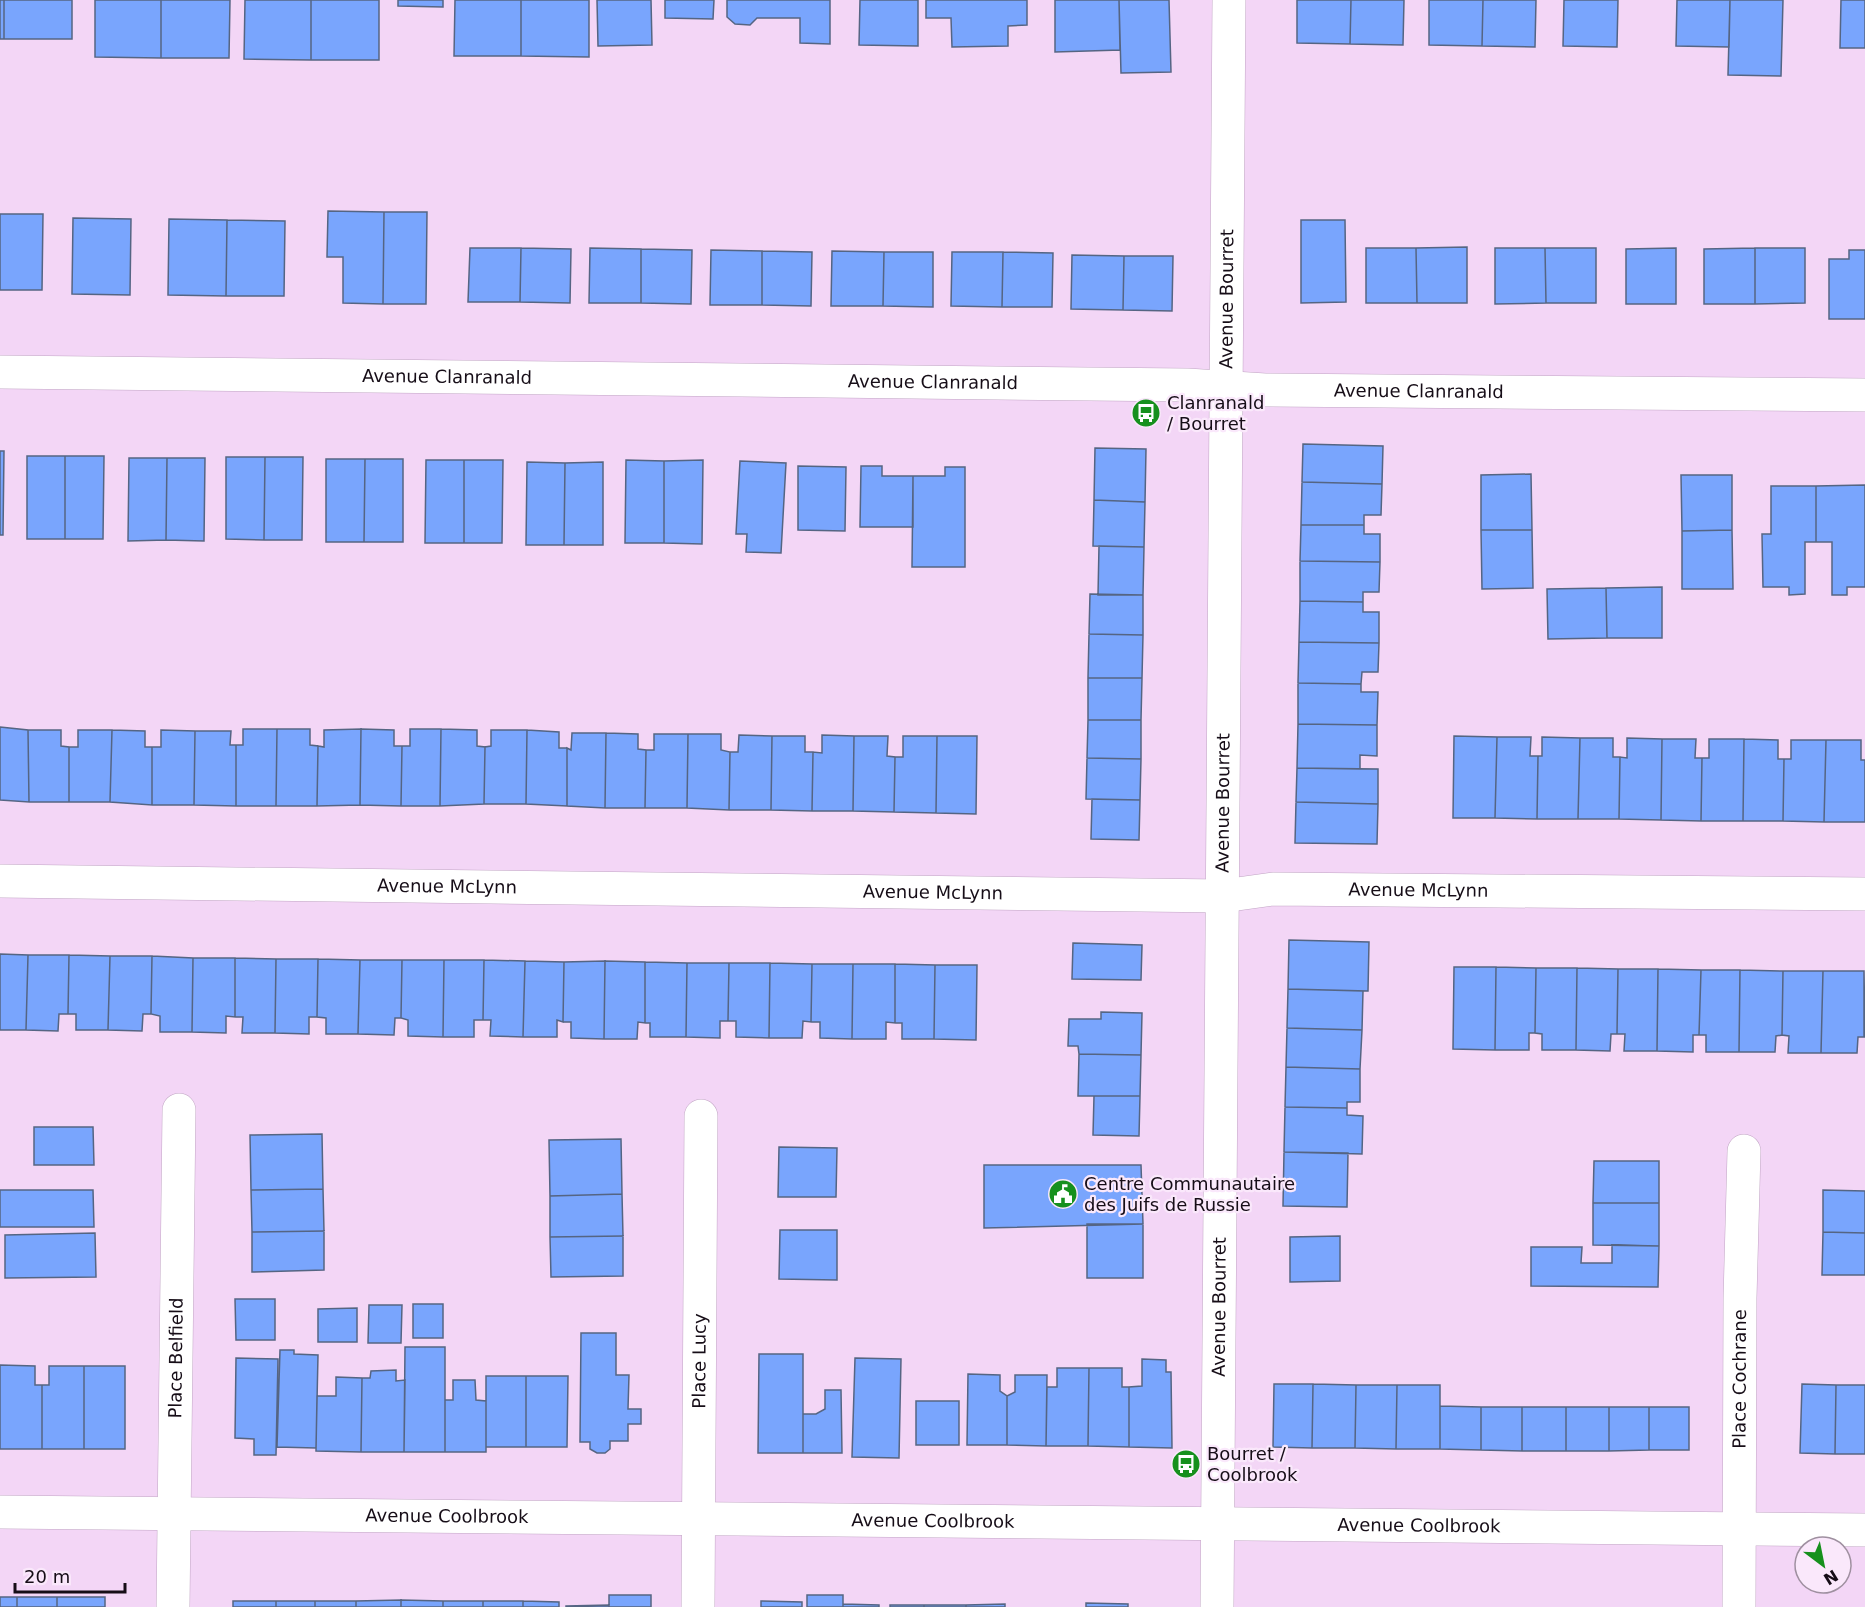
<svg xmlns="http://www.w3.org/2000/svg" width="1865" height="1607" viewBox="0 0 1865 1607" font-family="'DejaVu Sans',sans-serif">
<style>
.building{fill:#79a5fd;stroke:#556583;stroke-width:1.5}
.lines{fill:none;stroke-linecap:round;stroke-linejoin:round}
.street-casing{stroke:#c1a5c4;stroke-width:34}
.street{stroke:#fff;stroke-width:33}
.labels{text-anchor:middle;stroke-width:4.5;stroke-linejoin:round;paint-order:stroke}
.street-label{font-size:18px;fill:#160d17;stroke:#fae8fb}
.poi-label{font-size:18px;fill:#160d17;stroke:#fae8fb;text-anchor:start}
</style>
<rect width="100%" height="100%" fill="#f3d6f6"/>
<!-- building -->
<path class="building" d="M0 0H4V39H0Z
M4 0H72V39H4Z
M95 0H161V58L95 57Z
M161 0H230L229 58H161Z
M245 0H311V60L244 59Z
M311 0H379V60H311Z
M398 0H443V7L398 6Z
M455 0H521V56H454Z
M521 0H589V57L521 56Z
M597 0H651L652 45 598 46Z
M665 0H714L713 19 665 18Z
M727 0H830V44L800 43V18H757L750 25 735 24 727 17Z
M860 0H918V46L859 45Z
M926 0H1027V25L1008 26V46L952 47 951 18H926Z
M1055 0H1119L1120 50 1055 52Z
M1119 0H1169L1171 72 1121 73Z
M1297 0H1351L1350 44 1297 43Z
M1351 0H1404L1403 45 1350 44Z
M1429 0H1483L1482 46 1429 45Z
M1483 0H1536L1535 47 1482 46Z
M1564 0H1618L1617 47 1563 46Z
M1677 0H1730L1729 47 1676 46Z
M1730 0H1783L1781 76 1728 75Z
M1841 0H1865V48H1840Z
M328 211 384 212 383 304 343 303V257H327Z
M384 212H427L426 304H383Z
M0 214H43L42 290H0Z
M73 218 131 219 130 295 72 294Z
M169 219 227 220 226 296 168 295Z
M227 220 285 221 284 296H226Z
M1301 220H1345L1346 302 1301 303Z
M1467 247V303H1417L1416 248Z
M470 248H521L520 302H468Z
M521 248 571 249 570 303 520 302Z
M590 248 641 249V303H589Z
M1366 248H1416L1417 303H1366Z
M1495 248H1545L1546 303 1495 304Z
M1545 248H1596V303H1546Z
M1676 248V304H1626V249Z
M1755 248H1805V303L1755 304Z
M1755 248V304H1704V249Z
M641 249 692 250 691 304 641 303Z
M711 250 762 251V305H710Z
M1849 250H1865V319H1829V259H1849Z
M762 251 812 252 811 306 762 305Z
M832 251 884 252 883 306H831Z
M884 252H933V307L883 306Z
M952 252H1003L1002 307 951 306Z
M1003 252 1053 253 1052 307H1002Z
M1072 255 1124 256 1123 310 1071 309Z
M1124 256H1173L1172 311 1123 310Z
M1303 444 1383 446 1382 484 1302 482Z
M1095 448 1146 449 1145 502 1094 500Z
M0 451H4L3 535H0Z
M27 456H65V539H27Z
M65 456H104L103 539H65Z
M226 457H265L264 540 226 539Z
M265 457H303L302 540H264Z
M129 458H167L166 540 128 541Z
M167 458H205L204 541 166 540Z
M326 459H365L364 542H326Z
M365 459H403V542H364Z
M426 460H464V543H425Z
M464 460H503L502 543H464Z
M626 460 664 461V543H625Z
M703 460 702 544 664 543V461Z
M740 461 786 463 781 553 746 552 747 534H736Z
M527 462 565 463 564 545H526Z
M603 462V545H564L565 463Z
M798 466 846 467 845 531 798 530Z
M861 466H882V476H913V527H860Z
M945 467H965V567H912L913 476H945Z
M1531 474 1532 530H1481V475Z
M1681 475H1732V530L1682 531Z
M1302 482 1382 484 1381 515H1364V525H1301Z
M1865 485V587H1847V595H1832V542H1816V486Z
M1771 486H1816V542H1805V594L1789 595V587H1763L1762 534H1771Z
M1094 500 1145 502 1144 547 1093 546Z
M1301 525H1364V534H1380V562L1300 561Z
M1481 530H1532L1533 588 1482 589Z
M1732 530 1733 589H1682V531Z
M1099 546 1144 547 1143 595H1098Z
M1300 561 1380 562 1379 592H1363V602L1300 601Z
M1662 587V638H1607L1606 588Z
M1606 588 1607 638 1548 639 1547 589Z
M1090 594 1143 595V635L1089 634Z
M1300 601 1363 602V612H1379V643L1299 642Z
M1089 634 1143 635 1142 678H1088Z
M1299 642 1379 643 1378 672H1362L1361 684 1298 683Z
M1088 678H1142L1141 720H1088Z
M1298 683 1361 684V692H1378L1377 725 1298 724Z
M1088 720H1141V759L1087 758Z
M1298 724 1377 725V756L1360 755V769L1297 768Z
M0 727 28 730 29 802 0 800Z
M243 729H277L276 806H236V745H243Z
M277 729H310V745L318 746 317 806H276Z
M361 729 360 805 317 806 318 746 324 747V730Z
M361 729 394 730V746H402L401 806 360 805Z
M410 729H441L440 806H401L402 746H410Z
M441 729 477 730V746L485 747 484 804 440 806Z
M28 730H61V746L69 747V802H29Z
M78 730H112L110 802H69V747H78Z
M112 730 145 731V747H152V805L110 802Z
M161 730 195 731 194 805H152V747H161Z
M491 730H527L526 804H484L485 747 491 746Z
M527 730 559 732V748H567V806L526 804Z
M195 731H231L230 745H236V806L194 805Z
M572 733H606L605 808 567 806V748L571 750Z
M606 733 638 734V749L646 750 645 808H605Z
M654 734H688L687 808H645L646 750H654Z
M688 734H721V750L730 752 729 810 687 808Z
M739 735 772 736 771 810H729L730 752H738Z
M822 735 854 736 853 811H812L813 752 822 753Z
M772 736H805V752H813L812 811 771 810Z
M854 736H888L887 756 895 757 894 812 853 811Z
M903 736H937L936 813 894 812 895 757H903Z
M937 736H977L976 814 936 813Z
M1454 736 1497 737 1495 818H1453Z
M1497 737H1531L1530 756H1538L1537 819 1495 818Z
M1542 737 1580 738 1578 819H1537L1538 756H1542Z
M1580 738H1613V757H1620L1619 819H1578Z
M1627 738 1662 739 1661 820 1619 819 1620 757 1627 758Z
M1662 739H1696L1695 758H1702L1701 821 1661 820Z
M1709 739H1744L1743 821H1701L1702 758H1709Z
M1744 739 1778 740V759H1784L1783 821H1743Z
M1791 740H1826L1824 822 1783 821 1784 759H1791Z
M1826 740H1861V760H1865V822H1824Z
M1087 758 1141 759 1140 800 1086 799Z
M1297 768 1378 769V804L1296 802Z
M1092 799 1140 800 1139 840 1091 839Z
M1296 802 1378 804 1377 844 1295 843Z
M1289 940 1369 942 1368 991 1288 989Z
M1073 943 1142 945 1141 980 1072 979Z
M0 954 28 955 26 1030H0Z
M28 955H69L68 1014H59L58 1031 26 1030Z
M69 955 110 956 108 1030H76V1014H68Z
M110 956H152L151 1014H143L142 1031 108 1030Z
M152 956 193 958 192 1032H160V1016L151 1014Z
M193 958H235V1017L226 1016V1033L192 1032Z
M235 958 276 959 275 1033H242L243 1017H235Z
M276 959H318L317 1017H309V1034L275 1033Z
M318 959 360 960 358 1034H326V1018L317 1017Z
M360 960H402L401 1018H395L394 1035 358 1034Z
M402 960H444L443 1037 408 1036V1020L401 1018Z
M444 960H484L483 1020H474V1037H443Z
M484 960 525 961 523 1037 490 1036 491 1020H483Z
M525 961 564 962 563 1022 557 1020V1037H523Z
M605 961 604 1039 571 1038V1022H563L564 962Z
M605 961 645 962V1023L638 1022 637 1039H604Z
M645 962 687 963 686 1037H650V1023H645Z
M687 963H729L728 1021H720V1038L686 1037Z
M729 963H770L769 1038 736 1037V1021H728Z
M770 963 812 964 811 1022 803 1021 802 1038H769Z
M812 964H853L852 1039 820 1038V1022H811Z
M853 964H895V1023L886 1022V1039H852Z
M895 964 935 965 934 1039H902V1023H895Z
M935 965H977L976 1040 934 1039Z
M1454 967H1496L1495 1050 1453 1049Z
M1496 967 1536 968 1535 1033H1529V1050H1495Z
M1536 968H1577L1576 1050H1542V1034L1535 1033Z
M1577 968 1618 969 1617 1034H1611L1610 1051 1576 1050Z
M1618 969H1658L1657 1051H1624L1625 1034H1617Z
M1658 969 1701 970 1699 1035H1693V1052L1657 1051Z
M1701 970H1740L1739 1052H1706V1035H1699Z
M1740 970 1783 971 1782 1035 1776 1036 1775 1052H1739Z
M1783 971H1823L1821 1053H1788L1789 1036 1782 1035Z
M1823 971H1864V1037H1858L1857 1053H1821Z
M1864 971 1865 1037H1864Z
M1288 989 1363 991 1362 1030 1287 1028Z
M1101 1012 1142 1013 1141 1055 1079 1054 1078 1046H1068L1069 1019H1101Z
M1287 1028 1362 1030 1360 1069 1286 1067Z
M1079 1054 1141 1055 1140 1096H1078Z
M1286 1067 1360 1069V1102H1347V1108L1285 1107Z
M1094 1096H1140L1139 1136 1093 1135Z
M1285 1107 1347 1108V1115L1363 1116 1362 1154 1284 1152Z
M34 1127H93L94 1165H34Z
M322 1134 323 1189 251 1190 250 1135Z
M621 1139 622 1194 550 1196 549 1140Z
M779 1147 837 1148 836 1197H778Z
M1284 1152 1348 1153 1347 1207 1283 1206Z
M1594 1161H1659V1203H1593Z
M984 1165H1141L1143 1224 984 1228Z
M323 1189 324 1231 252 1232 251 1190Z
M0 1190H93L94 1227H0Z
M1823 1190 1865 1191V1233L1823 1232Z
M622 1194 623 1236 550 1237V1196Z
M1593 1203H1659V1246L1593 1245Z
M1087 1224H1143V1278H1087Z
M780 1230H837V1280L779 1279Z
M324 1231V1270L252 1272V1232Z
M1823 1232 1865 1233V1275H1822Z
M95 1233 96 1277 5 1278V1235Z
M623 1236V1276L551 1277 550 1237Z
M1340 1236V1281L1290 1282V1237Z
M1612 1245 1659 1246 1658 1287 1531 1286V1247H1582L1581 1263H1612Z
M235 1299H275V1340H236Z
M413 1304H443V1338H413Z
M369 1305H402L401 1343H368Z
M357 1308V1342H318V1309Z
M581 1333H616V1375H629L628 1409H641V1424H628V1441H610V1449L605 1453H597L590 1449V1442H580Z
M405 1347H445V1452H404Z
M280 1350H294V1354L318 1355 316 1448 277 1447Z
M759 1354H803V1453H758Z
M236 1358 278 1359 276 1455H254V1439L235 1438Z
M855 1358 901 1359 899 1458 852 1457Z
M1142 1359 1166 1360V1372H1171L1172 1448 1129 1447V1387L1142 1386Z
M0 1365 35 1366V1385H42V1449H0Z
M49 1366H84V1449H42V1385H49Z
M84 1366H125V1449H84Z
M1057 1368H1089L1088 1446H1046L1047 1387H1057Z
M1089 1368H1122V1387H1129V1447L1088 1446Z
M396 1370V1381L405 1380 404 1452H361L362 1378H370L371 1371Z
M968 1374 1000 1375V1391L1007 1396V1445H967Z
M1015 1375H1047L1046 1446 1007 1445V1396L1015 1392Z
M486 1376H526V1447H486Z
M526 1376H568L567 1447H526Z
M336 1377 362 1378 361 1452 316 1451 317 1396H336Z
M453 1380H475L476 1400 486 1401V1452H445V1400H453Z
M1274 1384H1313L1312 1448 1273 1447Z
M1313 1384 1356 1385 1355 1448H1312Z
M1802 1384 1836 1385 1835 1454 1800 1453Z
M1356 1385H1397L1396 1449 1355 1448Z
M1397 1385H1440V1449H1396Z
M1836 1385H1865V1454H1835Z
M825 1390H841L842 1453H803V1414H816L825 1409Z
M916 1401H959V1445H916Z
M1440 1406 1481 1407V1450L1440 1449Z
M1481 1407H1522V1451L1481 1450Z
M1522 1407H1566V1451H1522Z
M1566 1407H1609V1451H1566Z
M1609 1407H1649V1450L1609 1451Z
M1649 1407H1689V1450H1649Z
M609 1595H651V1607H609Z
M807 1595H843V1607H807Z
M0 1597H17V1607H0Z
M17 1597H57V1607H17Z
M57 1597H105V1607H57Z
M401 1600V1607H356V1601Z
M401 1600 443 1601V1607H401Z
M233 1601H276V1607H233Z
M276 1601H315V1607H276Z
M315 1601H356V1607H315Z
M443 1601H483V1607H443Z
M483 1601H523V1607H483Z
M523 1601 559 1602V1607H523Z
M761 1601 802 1602V1607H761Z
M1086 1603 1128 1604V1607H1086Z
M843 1604 879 1605V1607H843Z
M1005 1604V1607H966V1605Z
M609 1605V1607H566V1606Z
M890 1605H924V1607H890Z
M924 1605H966V1607H924Z"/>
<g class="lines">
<!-- street casing -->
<g class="street-casing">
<g id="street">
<path id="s1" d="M0 372 1187 385 1265 390 1865 395"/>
<path id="s2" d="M0 881 1223 896 1273 889 1865 894"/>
<path id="s3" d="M0 1512 1865 1530"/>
<path id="s4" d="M173 1607 179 1110"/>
<path id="s5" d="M698 1607 701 1116"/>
<path id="s6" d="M1217 1607 1229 0"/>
<path id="s7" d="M1739 1607 1740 1298 1744 1151"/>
</g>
</g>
<!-- street -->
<use href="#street" class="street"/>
</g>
<!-- icons -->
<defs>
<g id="bus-disc" transform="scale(1.5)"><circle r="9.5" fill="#16901d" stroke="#fae8fb"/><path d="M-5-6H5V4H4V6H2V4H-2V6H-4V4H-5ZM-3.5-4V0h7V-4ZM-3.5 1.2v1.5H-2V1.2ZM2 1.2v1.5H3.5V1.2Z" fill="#fff"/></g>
<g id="civic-disc" transform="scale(1.5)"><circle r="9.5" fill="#16901d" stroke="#fae8fb"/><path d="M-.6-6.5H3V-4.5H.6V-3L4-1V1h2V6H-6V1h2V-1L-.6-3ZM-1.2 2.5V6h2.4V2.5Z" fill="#fff"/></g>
</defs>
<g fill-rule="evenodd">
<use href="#bus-disc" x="1146" y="413"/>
<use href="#civic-disc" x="1063" y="1194"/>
<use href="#bus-disc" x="1186" y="1464"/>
</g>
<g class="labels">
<!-- street labels -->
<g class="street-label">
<text dy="6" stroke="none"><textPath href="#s6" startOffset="1308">Avenue Bourret</textPath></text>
<text dy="6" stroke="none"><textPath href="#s1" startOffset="447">Avenue Clanranald</textPath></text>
<text dy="6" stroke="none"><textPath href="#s1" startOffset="933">Avenue Clanranald</textPath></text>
<text dy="6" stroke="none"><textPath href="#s1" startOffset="1419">Avenue Clanranald</textPath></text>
<text dy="6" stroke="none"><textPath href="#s6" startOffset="804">Avenue Bourret</textPath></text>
<text dy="6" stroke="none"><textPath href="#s2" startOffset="447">Avenue McLynn</textPath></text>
<text dy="6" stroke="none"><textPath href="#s2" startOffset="1419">Avenue McLynn</textPath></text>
<text dy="6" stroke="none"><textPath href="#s2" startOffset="933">Avenue McLynn</textPath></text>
<text dy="6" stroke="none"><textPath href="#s6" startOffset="300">Avenue Bourret</textPath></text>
<text dy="6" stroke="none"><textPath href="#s4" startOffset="249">Place Belfield</textPath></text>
<text dy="6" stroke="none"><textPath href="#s5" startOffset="246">Place Lucy</textPath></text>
<text dy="6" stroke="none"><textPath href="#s7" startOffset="228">Place Cochrane</textPath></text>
<text dy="6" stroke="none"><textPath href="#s3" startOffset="447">Avenue Coolbrook</textPath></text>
<text dy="6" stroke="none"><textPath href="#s3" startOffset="933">Avenue Coolbrook</textPath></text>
<text dy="6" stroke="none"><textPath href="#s3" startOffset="1419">Avenue Coolbrook</textPath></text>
</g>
<!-- poi labels -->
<g class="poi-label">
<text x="1167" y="409">Clanranald<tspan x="1167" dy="21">/ Bourret</tspan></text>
<text x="1084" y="1190">Centre Communautaire<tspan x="1084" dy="21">des Juifs de Russie</tspan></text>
<text x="1207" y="1460">Bourret /<tspan x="1207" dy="21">Coolbrook</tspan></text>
</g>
</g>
<!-- north arrow -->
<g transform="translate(1823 1565) rotate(148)"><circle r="28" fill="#fae8fb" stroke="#9f90a0" stroke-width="1.5"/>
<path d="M0-4.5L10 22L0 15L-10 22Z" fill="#16901d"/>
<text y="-9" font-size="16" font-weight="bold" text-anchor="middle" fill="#160d17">N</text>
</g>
<!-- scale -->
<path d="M15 1583v9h110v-9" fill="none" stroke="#160d17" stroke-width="3"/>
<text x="24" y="1583" font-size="18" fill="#160d17" stroke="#fae8fb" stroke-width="4.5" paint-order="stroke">20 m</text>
</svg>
